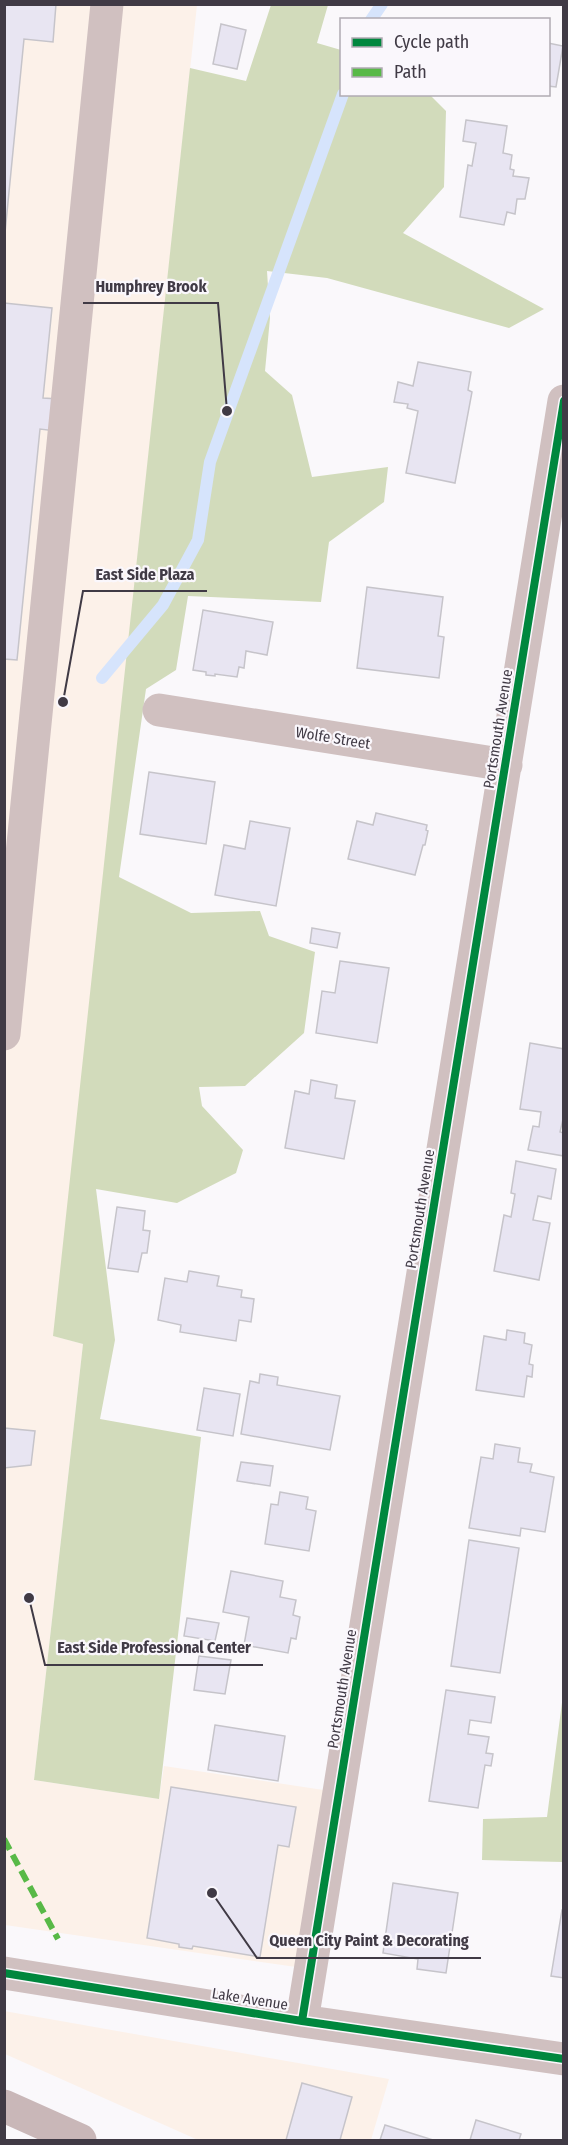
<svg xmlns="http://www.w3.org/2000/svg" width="568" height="2145" viewBox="0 0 568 2145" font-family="'Fira Sans Condensed',sans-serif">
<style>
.commercial{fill:#fcf1e9}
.forest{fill:#d2dbbb}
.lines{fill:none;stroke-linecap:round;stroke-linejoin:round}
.stream{stroke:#d6e4fc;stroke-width:12}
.building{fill:#e8e5f2;stroke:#c6c4ca;stroke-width:1.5}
.minor{stroke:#d0c0c0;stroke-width:33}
.major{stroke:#c9b7b8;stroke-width:33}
.quiet{stroke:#58b947;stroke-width:6;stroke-dasharray:12 6;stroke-linecap:butt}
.cycleway-casing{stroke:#faf7fc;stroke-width:11}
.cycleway{stroke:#00873e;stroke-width:8}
.labels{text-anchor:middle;stroke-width:4.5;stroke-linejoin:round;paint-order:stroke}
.street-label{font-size:15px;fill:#403a45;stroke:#faf7fc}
.leader{fill:none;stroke:#403a45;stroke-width:2}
.callout-dot{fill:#403a45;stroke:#faf7fc;stroke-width:2}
.callout-label{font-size:16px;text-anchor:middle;font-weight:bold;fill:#403a45;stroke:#faf7fc;stroke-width:4.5;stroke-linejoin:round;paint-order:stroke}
</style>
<rect width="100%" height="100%" fill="#faf8fb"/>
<!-- commercial -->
<path class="commercial" d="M5 5H197L54 1336 83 1344 34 1780 159 1799 164 1766 350 1794 324 1971 5 1925Z
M4 2011 389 2079 371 2140H198L5 2054Z"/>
<!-- forest -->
<path class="forest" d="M271 5H328L317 43 341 50 342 94 430 95 446 111 444 187 403 233 544 309 509 328 327 278 267 271 270 318 265 371 292 395 312 477 388 467 384 502 329 542 321 602 188 596 176 670 146 689 119 877 191 913 260 911 269 936 315 952 304 1033 245 1086 199 1087 202 1106 243 1150 236 1173 177 1203 96 1189 115 1340 100 1419 201 1437 159 1799 34 1780 83 1344 53 1336 190 68 246 81Z
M563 1695V1862L482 1860 483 1819 547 1817Z"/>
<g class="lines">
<!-- stream -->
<path class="stream" d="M371 20 382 4
M102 678 163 605 198 540 210 462 343 94"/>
</g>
<!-- building -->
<path class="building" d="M4 4H56L53 42 24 39 4 243Z
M221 24 246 30 237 69 213 64Z
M548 43 563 46 556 87 548 86Z
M466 120 507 126 503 153 512 155 510 169 514 170 513 176 529 178 525 199H517L515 214 507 212 504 225 460 217 468 165 472 166 476 143 463 141Z
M4 303 52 308 43 398 59 399 56 431 40 429 17 660 4 659Z
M418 362 471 372 468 390 472 392 455 483 406 473 418 411 407 408 408 404 394 402 398 382 413 386Z
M367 587 443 597 438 636 444 637 439 678 357 668Z
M203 610 273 622 267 655 246 651 244 668 239 667 237 677 215 674V676L206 675V672L193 670Z
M149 772 215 782 206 844 140 834Z
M376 813 427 825 426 830 428 831 425 845H423L415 875 348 859 357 821 373 825Z
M250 821 290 828 276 906 215 895 224 845 245 849Z
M312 928 340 933 337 948 310 943Z
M340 961 389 968 377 1043 316 1033 322 991 335 993Z
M530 1043 564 1049V1115L560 1132 564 1133V1156L528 1150 533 1126 539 1127 541 1112 520 1109Z
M311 1080 337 1085 335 1098 355 1101 344 1159 285 1148 295 1091 309 1094Z
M516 1161 556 1169 551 1199 538 1196 533 1220 550 1223 539 1280 494 1271 504 1215 511 1217 515 1194 511 1193Z
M117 1207 145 1211 143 1230 150 1231 147 1253H142L138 1272 108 1268Z
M189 1271 219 1276 217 1286 242 1290 241 1297 254 1299 251 1322 239 1320 236 1341 180 1332 181 1325 158 1320 165 1278 187 1282Z
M507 1330 525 1333 524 1343 532 1345 529 1364 533 1365 532 1377 527 1376 524 1397 476 1390 484 1336 506 1340Z
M260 1374 278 1377 277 1385 340 1396 330 1450 241 1434 250 1381 259 1383Z
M204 1388 240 1394 233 1436 197 1430Z
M4 1428 35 1431 31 1465 4 1468Z
M495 1444 520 1448 518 1462 532 1464 530 1472 554 1477 545 1532 521 1528 520 1536 469 1528 481 1457 493 1459Z
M241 1462 273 1466 270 1486 237 1481Z
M280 1492 308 1497 306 1509 316 1511 309 1551 265 1544 271 1504 278 1505Z
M469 1540 519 1548 500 1673 451 1666Z
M231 1571 283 1581 280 1597 296 1600 293 1615 300 1617 296 1639 291 1638 288 1653 244 1645 249 1617 223 1612Z
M187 1618 219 1623 215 1641 184 1636Z
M199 1656 231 1660 225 1694 194 1690Z
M446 1690 495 1697 491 1723 470 1720 468 1734 489 1737 486 1753 493 1754 491 1766 485 1765 478 1808 429 1801Z
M215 1725 285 1736 278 1781 208 1770Z
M171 1787 296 1807 289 1847 278 1845 260 1957 193 1946 192 1949 179 1947V1944L147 1938Z
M393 1883 458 1893 446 1973 417 1969 418 1959 383 1953Z
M562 1910H564V1978L551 1976Z
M302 2083 352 2097 340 2140H286Z
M476 2120 521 2134 519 2140H470Z
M385 2125 433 2140H380Z"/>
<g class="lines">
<!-- minor -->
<path class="minor" d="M159 710 506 765
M4 1034 107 4
M4 1973 302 2021 564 2059
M302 2021 564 401"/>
<!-- major -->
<path class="major" d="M4 2106 80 2140"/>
<!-- quiet -->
<path class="quiet" d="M4 1839 58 1939"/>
<!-- cycleway casing -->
<g class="cycleway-casing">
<path id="cycleway" d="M4 1973 302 2021 564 2059
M302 2021 564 401"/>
</g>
<!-- cycleway -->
<use href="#cycleway" class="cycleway"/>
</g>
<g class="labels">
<!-- street labels -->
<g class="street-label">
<text transform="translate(498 729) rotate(-81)" y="5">Portsmouth Avenue</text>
<text transform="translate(333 738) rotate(9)" y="5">Wolfe Street</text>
<text transform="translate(420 1209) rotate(-81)" y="5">Portsmouth Avenue</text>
<text transform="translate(342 1689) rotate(-81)" y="5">Portsmouth Avenue</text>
<text transform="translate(250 1999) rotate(9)" y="5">Lake Avenue</text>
</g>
</g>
<!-- callouts -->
<path class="leader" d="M227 411L218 303H83M63 702L83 591H207M29 1598L45 1665H263M212 1893L257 1958H481"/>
<g class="callout-dot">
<circle cx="227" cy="411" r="6"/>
<circle cx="63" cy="702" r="6"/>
<circle cx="29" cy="1598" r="6"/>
<circle cx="212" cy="1893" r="6"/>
</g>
<g class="callout-label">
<text x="151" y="292">Humphrey Brook</text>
<text x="145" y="580">East Side Plaza</text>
<text x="154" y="1653">East Side Professional Center</text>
<text x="369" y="1946">Queen City Paint &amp; Decorating</text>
</g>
<!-- border -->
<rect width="568" height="2145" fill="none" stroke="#403a45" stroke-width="12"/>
<!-- legend -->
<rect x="340" y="18" width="210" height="78" fill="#faf7fc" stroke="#b0abb3" stroke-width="1.5"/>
<rect x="352" y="38" width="30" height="9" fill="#00873e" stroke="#b0abb3" stroke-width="1.5"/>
<text x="394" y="48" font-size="18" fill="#403a45">Cycle path</text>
<rect x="352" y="68" width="30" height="9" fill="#58b947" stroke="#b0abb3" stroke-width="1.5"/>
<text x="394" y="78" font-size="18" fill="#403a45">Path</text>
</svg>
